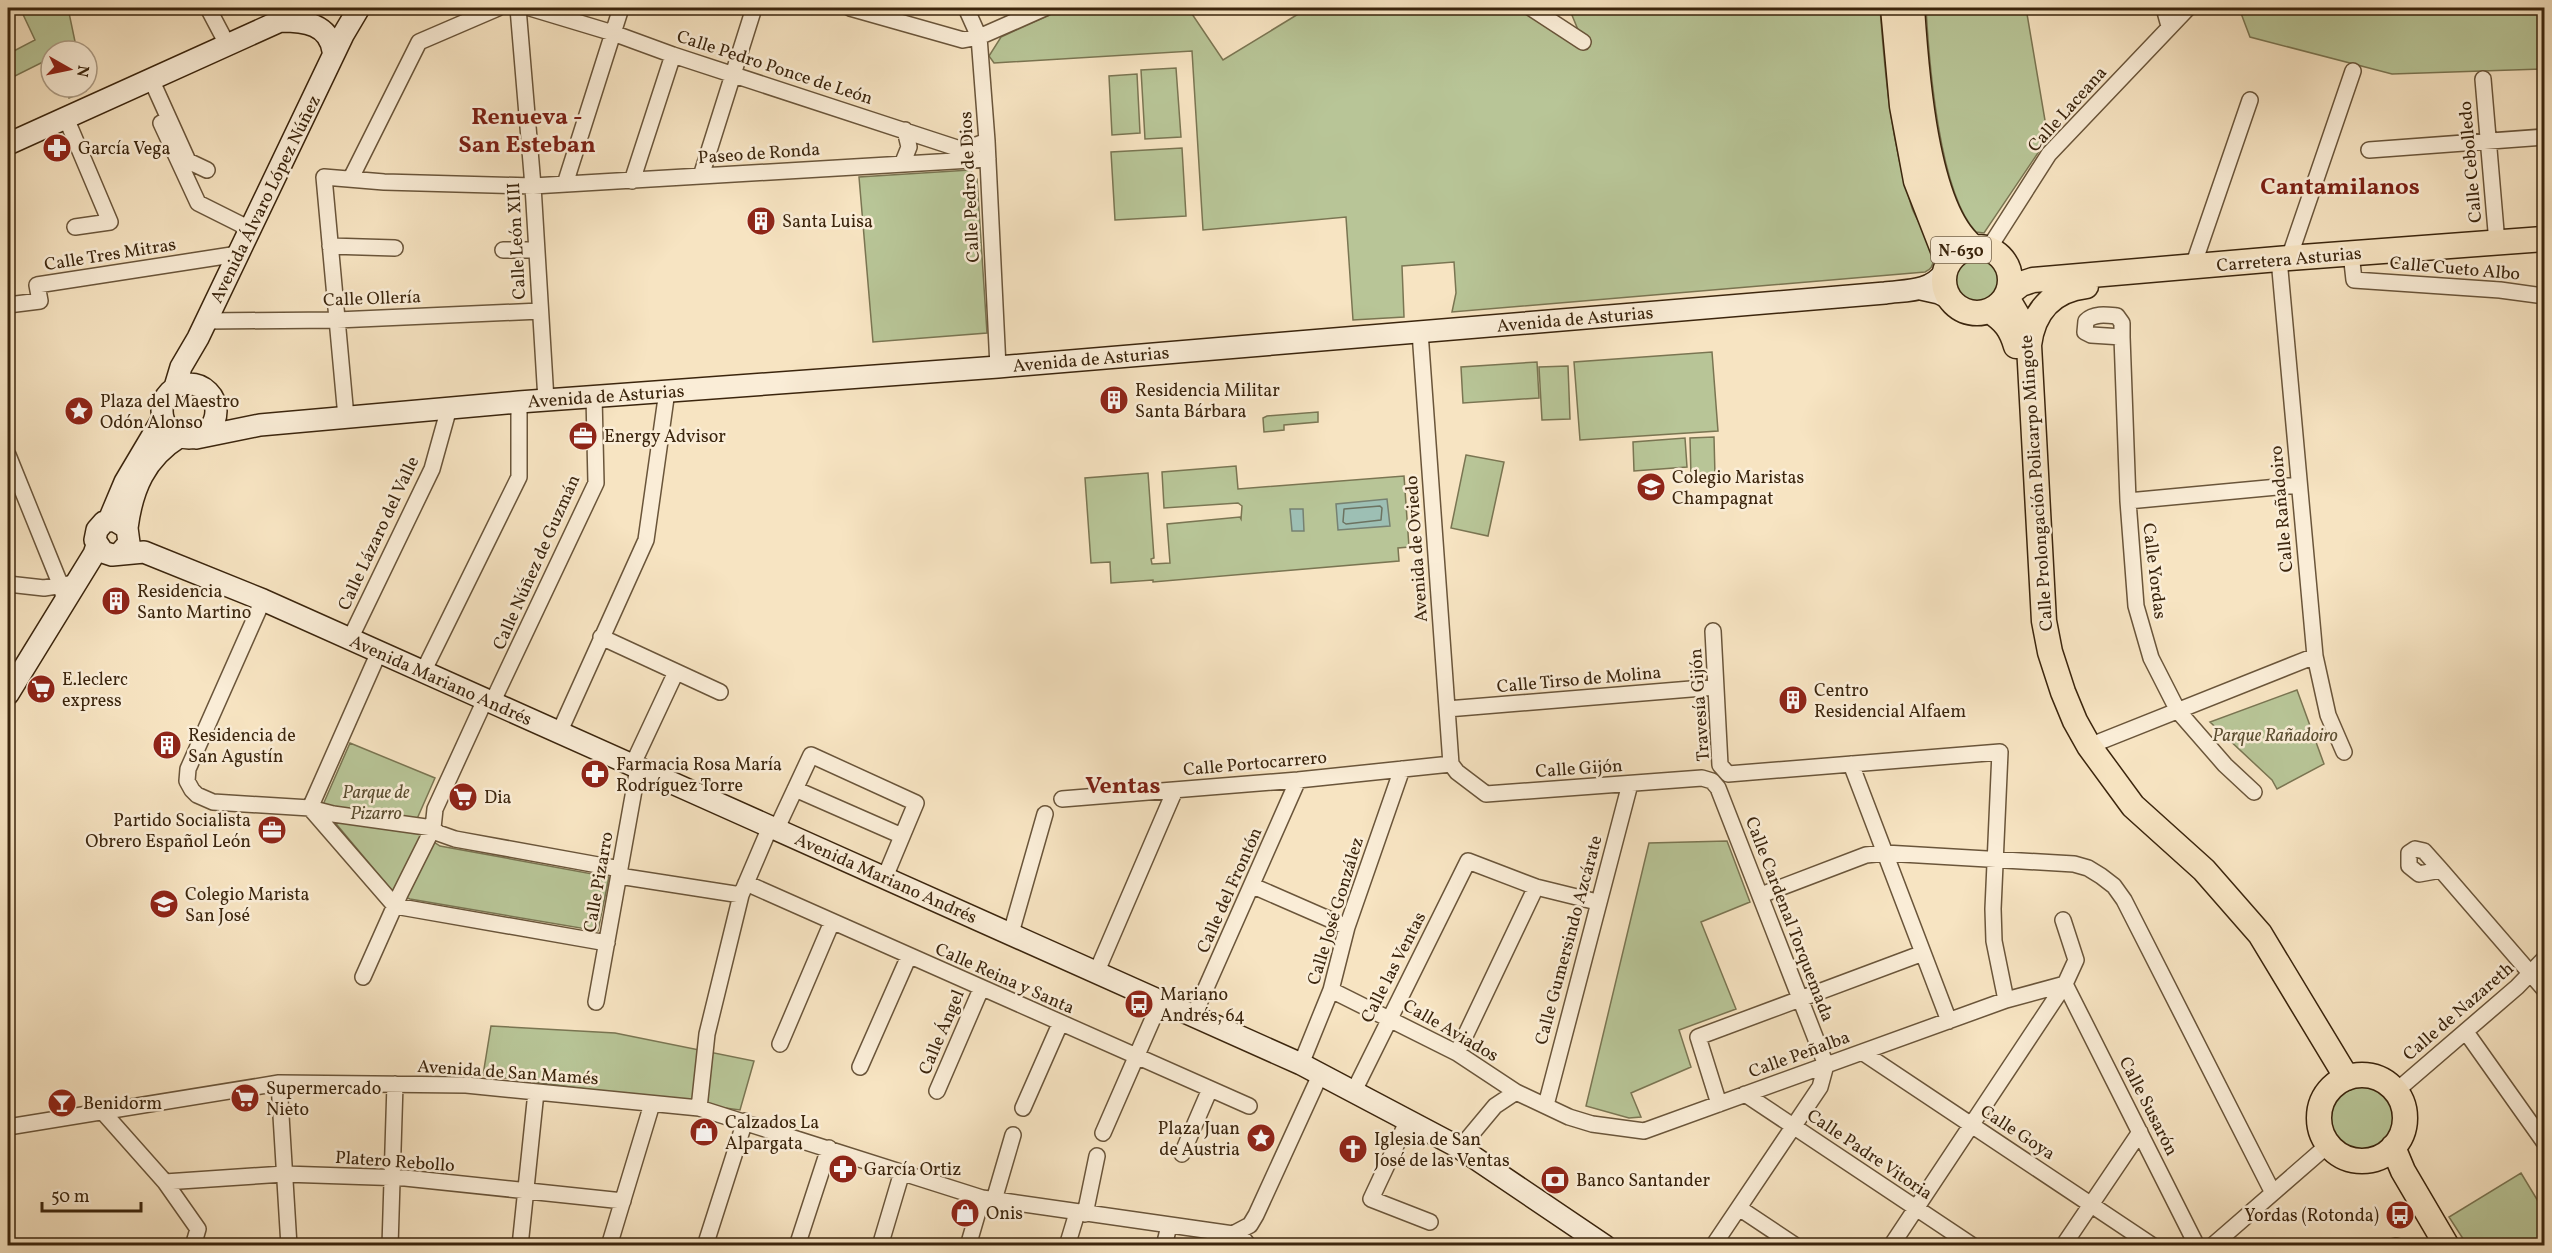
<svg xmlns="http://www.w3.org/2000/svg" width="2552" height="1253" viewBox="0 0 2552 1253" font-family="Vollkorn,serif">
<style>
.green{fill:#b8c597;stroke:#7a7552;stroke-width:1.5}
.water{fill:#9dbfb4;stroke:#768171;stroke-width:1.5}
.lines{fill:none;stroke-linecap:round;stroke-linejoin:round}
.shore{stroke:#6c7260;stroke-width:1.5}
.street-casing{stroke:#6a553a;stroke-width:18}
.secondary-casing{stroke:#3b250d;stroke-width:24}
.primary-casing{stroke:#3b250d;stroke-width:27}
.street{stroke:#faedd7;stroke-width:15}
.secondary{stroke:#faedd7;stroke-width:21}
.primary{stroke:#f7e4c2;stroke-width:24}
.labels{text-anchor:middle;stroke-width:5;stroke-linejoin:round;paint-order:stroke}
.shield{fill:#faedd7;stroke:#74614a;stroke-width:1.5}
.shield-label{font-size:16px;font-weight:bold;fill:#3b250d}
.street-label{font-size:18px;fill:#3b250d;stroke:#faedd7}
.poi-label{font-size:18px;fill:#3b250d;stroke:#faedd7;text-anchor:start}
.park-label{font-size:18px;font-style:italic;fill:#5a4d30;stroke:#faedd7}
.district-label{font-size:24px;font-weight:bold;fill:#7a1f14;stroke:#faedd7}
</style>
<rect width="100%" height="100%" fill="#f7e4c2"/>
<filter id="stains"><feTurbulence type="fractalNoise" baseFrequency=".00333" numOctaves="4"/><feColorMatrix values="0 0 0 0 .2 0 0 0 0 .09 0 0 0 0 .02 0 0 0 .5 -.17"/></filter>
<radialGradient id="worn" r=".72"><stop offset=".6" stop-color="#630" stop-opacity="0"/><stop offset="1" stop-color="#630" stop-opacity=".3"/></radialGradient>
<!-- green -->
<path class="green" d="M20 8H68L77 51H51V58L13 77 8 66V54L35 40Z
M1065 8H1188L1223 60 1308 8H1452L1454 10 1466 8H1531L1581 37 1569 8H1880C1885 76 1891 142 1912 208 1917 223 1948 263 1925 272L1452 312 1456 293 1454 262 1402 266 1404 317 1353 320 1346 217 1203 230 1192 51 994 63 989 56 1001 37Z
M1926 8H2026L2048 138 1984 233 1976 232C1939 193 1929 62 1926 8Z
M2239 8H2544V69L2392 74 2250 37Z
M1176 68 1181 137 1145 139 1141 70Z
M1137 74 1140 133 1112 135 1109 76Z
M65 87H85L86 91 69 98Z
M1182 148 1186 216 1115 220 1111 152Z
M970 170 977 179 987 333 873 342 859 177Z
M1955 279a23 23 0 1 1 46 0a23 23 0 1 1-46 0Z
M1712 352 1718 431 1580 440 1574 362Z
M1537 362 1539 398 1463 403 1461 367Z
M1568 366 1570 419 1542 420 1539 367Z
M1318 412V422L1284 425V430L1264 432 1263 418 1267 416Z
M1714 437 1715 476 1691 477 1690 438Z
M1685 438 1687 467 1634 471 1633 442Z
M1466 455 1504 462 1488 536 1451 528Z
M1236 466 1238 489 1404 476 1409 547 1398 548 1399 561 1153 582V580L1111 583 1110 562 1091 563 1085 478 1148 473 1154 558 1151 559 1152 564 1170 563 1167 524 1240 517 1241 519 1242 506 1238 503 1164 508 1162 472Z
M2297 690 2324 764 2277 789 2272 780 2210 722Z
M350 743 435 778 413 828 440 846 609 877 598 931 410 899 394 893 322 807Z
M1727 841 1750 902 1701 922 1736 1009 1679 1030 1691 1067 1631 1093 1641 1117 1629 1118 1586 1106 1649 843Z
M491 1026 615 1033 754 1061 740 1110 483 1075Z
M2330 1119a32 32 0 1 1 64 0a32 32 0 1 1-64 0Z
M2521 1173 2544 1211V1245H2467L2449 1217Z"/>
<!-- water -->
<path class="water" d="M1387 499 1390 526 1338 530 1336 504Z
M1290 509H1303L1304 531H1292Z"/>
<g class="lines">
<!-- shore -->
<path class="shore" d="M1380 506 1382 508 1381 520 1346 524 1343 522 1344 509Z"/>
<!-- street casing -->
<g class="street-casing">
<path id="street" d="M208 8 227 44
M518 8 533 186 546 400
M530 8 613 33 673 55 963 150 987 141
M850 8 963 40 979 37 1045 8
M966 8 979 37 987 141 998 367
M1531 8 1583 42
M2164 8 2169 26
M151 79 188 161 207 170
M2483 79 2497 243
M66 118 110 222 75 227
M161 123 198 203 250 229
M2369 150 2544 137
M903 162 909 147 905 130
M701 176 754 8
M351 178 419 42 498 8
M632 181 673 55
M565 184 621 8
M330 246 395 248
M1989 248 2049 154 2188 8
M503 250H536
M2351 253 2354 280 2500 290 2544 296
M2289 258 2353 71
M2279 259 2315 656 2328 715 2344 752
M2193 266 2250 100
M8 305 40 301 37 285 238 254
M206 321 337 320 540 311
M1420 332 1451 764
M2122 337 2091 335 2085 332 2086 321C2094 313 2107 315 2117 316L2122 323V337L2128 501 2136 606 2151 658 2178 711 2225 765 2254 792
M346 417 324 177 384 182 533 186 988 159
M8 455 61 586 65 602
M2128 501 2298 485
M8 584 44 588 69 584
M263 600 188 769 187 781 192 790 197 795 213 802 310 808 333 814 433 828 438 833 455 839 620 869
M1713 631 1720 765 1728 774 2000 752 1993 909 1994 941 2006 1000
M601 637 720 692
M350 639 432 469 449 408
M423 672 519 477V402
M492 703 596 483 594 396
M1447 709 1715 687
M559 733 646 540 667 391
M2089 746 2315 656
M1451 764 1457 772 1486 794 1702 778 1712 781 1718 788 1826 1065 1820 1087 1713 1246
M1851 764 1949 1021
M632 766 676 672
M795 789 902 836
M1062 799 1298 780 1451 764
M310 808 379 652
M310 808 395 906
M776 830 811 755 916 803 885 877
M2441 870 2419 874 2409 866V853L2415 849 2424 851 2441 870 2544 989
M619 876 741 895
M746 883 1249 1106
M1253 886 1347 927
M1761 895 1866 855 1885 853 2074 864 2088 868 2101 876 2114 886 2124 900 2273 1193
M395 906 607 943
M1011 933 1045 814
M1097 971 1175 790
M363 977 400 894 433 828 435 809 485 700
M2065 984 2197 1246
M1331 990 1457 1053 1516 1092
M596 1002 638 768
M1194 1015 1298 780
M2466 1032 2544 1142
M780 1044 832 922
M1862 1052 2153 1246
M1457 1053 1536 887
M1301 1064 1331 990 1347 927 1402 769
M860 1067 909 956
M279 1083 289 1246
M937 1091 981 989
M1354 1091 1468 861 1536 887 1597 902
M2395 1092 2517 987 2544 959
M1745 1094 1973 1246
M1719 1104 1698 1037 1923 953
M1546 1105 1630 784
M699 1108 707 1034 741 895 770 827
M1023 1108 1060 1024
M102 1111 165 1182 198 1229 193 1246
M1408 1120 1371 1199 1430 1222
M8 1127 279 1083 466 1085 699 1108 982 1198 1233 1234 1242 1237 1249 1246
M1103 1133 1161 1000
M1460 1148 1495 1106 1516 1092 1569 1117 1592 1124 1644 1131 2006 1000 2065 984
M1182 1154 1210 1089
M165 1182 284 1174 405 1178 623 1201
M994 1200 1013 1135
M1739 1208 1796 1246
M1085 1214 1097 1156
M1233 1234 1250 1225 1256 1215 1321 1073
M390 1246 395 1084
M520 1246 536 1092
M609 1246 652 1104
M705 1246 745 1121
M797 1246 829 1148
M880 1246 902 1172
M968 1246 982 1198
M1067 1246 1077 1213
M1164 1246 1169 1226
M1891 1246 2065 984 2076 960 2063 920
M2063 1246 2140 1132
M2212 1246 2328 1145
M2395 1246H2397"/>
</g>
<!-- secondary casing -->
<g class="secondary-casing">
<path id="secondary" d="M281 21C305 21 329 24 333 51
M8 144 309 8
M1921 289 1939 293 1949 298
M162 411a27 27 0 1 1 54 0a27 27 0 1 1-54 0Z
M175 387 181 367 198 338 343 35 359 8
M196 438 260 425 519 402 998 367 1885 293C1907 290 1930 292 1944 273
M109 520 125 482 163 418
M127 528C132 489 145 458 179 437
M121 552 129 543 127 528 114 520 104 522 97 530 95 540 103 552 112 555 144 552 263 600 1301 1064 1460 1148 1605 1246
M8 694 94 554 97 545"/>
</g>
<!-- primary casing -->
<g class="primary-casing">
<path id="primary" d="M1893 8 1902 106 1916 181 1948 263
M1912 8C1916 67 1925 207 1972 246
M1944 280a33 33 0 1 1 66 0a33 33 0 1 1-66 0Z
M2007 295 2021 284 2033 280 2289 258 2544 239
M2006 296 2026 330 2029 345 2044 621 2050 652 2063 692 2075 721 2089 746 2133 806 2204 870 2260 934 2347 1078
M1990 311C2005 321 2011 329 2016 346
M2029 345C2033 313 2051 290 2086 286
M2319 1118a43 43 0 1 1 86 0a43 43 0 1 1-86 0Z
M2393 1147 2403 1171 2447 1246"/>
</g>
<!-- street -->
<use href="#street" class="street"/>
<!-- secondary -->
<use href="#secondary" class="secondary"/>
<!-- primary -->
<use href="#primary" class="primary"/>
</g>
<!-- icons -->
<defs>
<g id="pharmacy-disc" transform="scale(1.5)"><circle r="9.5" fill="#8f2418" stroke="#faedd7"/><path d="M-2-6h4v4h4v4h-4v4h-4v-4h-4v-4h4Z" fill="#fff"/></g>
<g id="building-disc" transform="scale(1.5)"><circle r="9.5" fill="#8f2418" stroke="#faedd7"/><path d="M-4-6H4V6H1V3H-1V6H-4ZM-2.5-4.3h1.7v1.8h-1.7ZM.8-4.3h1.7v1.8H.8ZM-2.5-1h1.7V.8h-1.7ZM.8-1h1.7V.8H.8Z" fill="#fff"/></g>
<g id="sight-disc" transform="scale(1.5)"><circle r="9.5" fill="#8f2418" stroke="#faedd7"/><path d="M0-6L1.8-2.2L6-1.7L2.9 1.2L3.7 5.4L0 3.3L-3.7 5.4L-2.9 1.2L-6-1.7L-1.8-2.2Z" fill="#fff"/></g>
<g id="office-disc" transform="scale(1.5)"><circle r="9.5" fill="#8f2418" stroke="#faedd7"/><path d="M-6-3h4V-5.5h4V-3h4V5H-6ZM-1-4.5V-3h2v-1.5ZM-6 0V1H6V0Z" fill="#fff"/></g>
<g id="school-disc" transform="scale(1.5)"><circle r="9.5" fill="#8f2418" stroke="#faedd7"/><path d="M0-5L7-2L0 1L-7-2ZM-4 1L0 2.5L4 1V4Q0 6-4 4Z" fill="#fff"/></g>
<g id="supermarket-disc" transform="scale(1.5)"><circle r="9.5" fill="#8f2418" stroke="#faedd7"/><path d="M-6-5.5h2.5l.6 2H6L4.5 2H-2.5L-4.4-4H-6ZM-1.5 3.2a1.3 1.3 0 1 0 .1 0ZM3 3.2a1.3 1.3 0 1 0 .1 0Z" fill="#fff"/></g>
<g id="bus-disc" transform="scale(1.5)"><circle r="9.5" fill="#8f2418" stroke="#faedd7"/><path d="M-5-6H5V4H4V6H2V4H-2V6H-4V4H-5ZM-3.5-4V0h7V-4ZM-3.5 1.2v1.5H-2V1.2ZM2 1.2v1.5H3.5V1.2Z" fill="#fff"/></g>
<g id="bar-disc" transform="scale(1.5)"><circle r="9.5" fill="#8f2418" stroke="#faedd7"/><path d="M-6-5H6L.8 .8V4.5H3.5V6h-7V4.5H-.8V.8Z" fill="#fff"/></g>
<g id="shop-disc" transform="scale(1.5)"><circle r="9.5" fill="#8f2418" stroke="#faedd7"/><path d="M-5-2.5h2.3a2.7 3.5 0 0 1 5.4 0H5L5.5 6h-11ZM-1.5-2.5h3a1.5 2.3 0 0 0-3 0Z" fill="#fff"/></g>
<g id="church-disc" transform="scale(1.5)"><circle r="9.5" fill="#8f2418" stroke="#faedd7"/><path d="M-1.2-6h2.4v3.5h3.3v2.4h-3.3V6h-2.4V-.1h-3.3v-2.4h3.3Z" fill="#fff"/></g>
<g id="bank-disc" transform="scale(1.5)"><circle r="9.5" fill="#8f2418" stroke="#faedd7"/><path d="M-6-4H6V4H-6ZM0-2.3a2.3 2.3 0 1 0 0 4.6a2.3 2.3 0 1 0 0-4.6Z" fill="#fff"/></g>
</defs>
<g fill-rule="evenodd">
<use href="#pharmacy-disc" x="57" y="148"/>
<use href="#building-disc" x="761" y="221"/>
<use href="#building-disc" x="1114" y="400"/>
<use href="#sight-disc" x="79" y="411"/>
<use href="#office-disc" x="583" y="436"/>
<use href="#school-disc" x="1651" y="487"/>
<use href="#building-disc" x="116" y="601"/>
<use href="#supermarket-disc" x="41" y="689"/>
<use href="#building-disc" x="1793" y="700"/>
<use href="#building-disc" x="167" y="745"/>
<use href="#pharmacy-disc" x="595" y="774"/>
<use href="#supermarket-disc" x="463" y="797"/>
<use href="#office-disc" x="272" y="830"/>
<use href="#school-disc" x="164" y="904"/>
<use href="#bus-disc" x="1139" y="1004"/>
<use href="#supermarket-disc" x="245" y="1098"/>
<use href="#bar-disc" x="62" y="1103"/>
<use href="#shop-disc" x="704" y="1132"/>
<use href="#sight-disc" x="1261" y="1138"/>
<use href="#church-disc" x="1353" y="1149"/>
<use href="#pharmacy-disc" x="843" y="1169"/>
<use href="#bank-disc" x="1555" y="1180"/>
<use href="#shop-disc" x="965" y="1213"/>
<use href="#bus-disc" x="2400" y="1215"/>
</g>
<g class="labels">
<!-- shield labels -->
<rect class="shield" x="1931" y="237" width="60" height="26" rx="4.5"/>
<g class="shield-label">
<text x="1961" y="256">N-630</text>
</g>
<!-- street labels -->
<g class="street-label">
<text transform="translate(775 67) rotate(18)" y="6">Calle Pedro Ponce de León</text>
<text transform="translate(2067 109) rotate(-48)" y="6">Calle Laceana</text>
<text transform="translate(759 153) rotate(-4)" y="6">Paseo de Ronda</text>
<text transform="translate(2470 162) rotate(-95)" y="6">Calle Cebolledo</text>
<text transform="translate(969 187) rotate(-93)" y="6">Calle Pedro de Dios</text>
<text transform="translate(265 199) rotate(-64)" y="6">Avenida Álvaro López Núñez</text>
<text transform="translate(516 241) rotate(-93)" y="6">Calle León XIII</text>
<text transform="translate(110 254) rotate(-9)" y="6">Calle Tres Mitras</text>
<text transform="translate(2289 259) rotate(-5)" y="6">Carretera Asturias</text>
<text transform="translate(2455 268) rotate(5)" y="6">Calle Cueto Albo</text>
<text transform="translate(372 298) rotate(-2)" y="6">Calle Ollería</text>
<text transform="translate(1575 319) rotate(-5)" y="6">Avenida de Asturias</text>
<text transform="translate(1091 359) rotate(-5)" y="6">Avenida de Asturias</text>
<text transform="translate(606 396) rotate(-4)" y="6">Avenida de Asturias</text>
<text transform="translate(2036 483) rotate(-94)" y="6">Calle Prolongación Policarpo Mingote</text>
<text transform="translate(2281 509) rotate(-95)" y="6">Calle Rañadoiro</text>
<text transform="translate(378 533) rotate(-65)" y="6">Calle Lázaro del Valle</text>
<text transform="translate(1416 549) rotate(-94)" y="6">Avenida de Oviedo</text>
<text transform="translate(536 562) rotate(-66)" y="6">Calle Núñez de Guzmán</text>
<text transform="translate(2155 571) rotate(83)" y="6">Calle Yordas</text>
<text transform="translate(1579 679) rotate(-5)" y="6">Calle Tirso de Molina</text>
<text transform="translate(441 680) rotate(24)" y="6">Avenida Mariano Andrés</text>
<text transform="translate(1699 705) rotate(-94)" y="6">Travesía Gijón</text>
<text transform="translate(1255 763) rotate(-5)" y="6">Calle Portocarrero</text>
<text transform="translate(1579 768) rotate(-4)" y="6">Calle Gijón</text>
<text transform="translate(886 878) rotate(24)" y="6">Avenida Mariano Andrés</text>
<text transform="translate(598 882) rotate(-80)" y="6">Calle Pizarro</text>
<text transform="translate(1229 890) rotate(-66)" y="6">Calle del Frontón</text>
<text transform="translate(1335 911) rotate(-73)" y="6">Calle José González</text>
<text transform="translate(1790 919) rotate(69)" y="6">Calle Cardenal Torquemada</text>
<text transform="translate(1568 940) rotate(-75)" y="6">Calle Gumersindo Azcárate</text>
<text transform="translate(1393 967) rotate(-63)" y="6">Calle las Ventas</text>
<text transform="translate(1005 978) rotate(24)" y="6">Calle Reina y Santa</text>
<text transform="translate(2458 1011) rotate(-41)" y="6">Calle de Nazareth</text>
<text transform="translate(1451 1030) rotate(30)" y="6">Calle Aviados</text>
<text transform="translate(941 1032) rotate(-67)" y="6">Calle Ángel</text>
<text transform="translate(1799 1054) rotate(-20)" y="6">Calle Peñalba</text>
<text transform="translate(508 1072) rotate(4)" y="6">Avenida de San Mamés</text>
<text transform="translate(2149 1106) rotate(63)" y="6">Calle Susarón</text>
<text transform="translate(2018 1132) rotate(33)" y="6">Calle Goya</text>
<text transform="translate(1870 1154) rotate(34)" y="6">Calle Padre Vitoria</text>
<text transform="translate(395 1161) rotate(4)" y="6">Platero Rebollo</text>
</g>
<!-- poi labels -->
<g class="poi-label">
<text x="78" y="154">García Vega</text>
<text x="782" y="227">Santa Luisa</text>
<text x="1135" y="396">Residencia Militar<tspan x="1135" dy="21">Santa Bárbara</tspan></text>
<text x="100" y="407">Plaza del Maestro<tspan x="100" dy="21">Odón Alonso</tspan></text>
<text x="604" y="442">Energy Advisor</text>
<text x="1672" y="483">Colegio Maristas<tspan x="1672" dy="21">Champagnat</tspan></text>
<text x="137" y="597">Residencia<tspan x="137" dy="21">Santo Martino</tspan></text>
<text x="62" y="685">E.leclerc<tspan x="62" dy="21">express</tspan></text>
<text x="1814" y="696">Centro<tspan x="1814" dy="21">Residencial Alfaem</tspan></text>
<text x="188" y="741">Residencia de<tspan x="188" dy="21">San Agustín</tspan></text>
<text x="616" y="770">Farmacia Rosa María<tspan x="616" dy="21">Rodríguez Torre</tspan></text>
<text x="484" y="803">Dia</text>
<text x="251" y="826" text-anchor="end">Partido Socialista<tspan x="251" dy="21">Obrero Español León</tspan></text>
<text x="185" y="900">Colegio Marista<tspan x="185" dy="21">San José</tspan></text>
<text x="1160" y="1000">Mariano<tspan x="1160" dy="21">Andrés, 64</tspan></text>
<text x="266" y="1094">Supermercado<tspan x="266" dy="21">Nieto</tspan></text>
<text x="83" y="1109">Benidorm</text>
<text x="725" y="1128">Calzados La<tspan x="725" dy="21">Alpargata</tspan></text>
<text x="1240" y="1134" text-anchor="end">Plaza Juan<tspan x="1240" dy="21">de Austria</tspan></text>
<text x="1374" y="1145">Iglesia de San<tspan x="1374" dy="21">José de las Ventas</tspan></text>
<text x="864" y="1175">García Ortiz</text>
<text x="1576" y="1186">Banco Santander</text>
<text x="986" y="1219">Onis</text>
<text x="2379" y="1221" text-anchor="end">Yordas (Rotonda)</text>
</g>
<!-- park labels -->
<g class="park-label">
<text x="2275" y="741">Parque Rañadoiro</text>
<text x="376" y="798">Parque de<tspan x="376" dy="21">Pizarro</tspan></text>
</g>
<!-- district labels -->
<g class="district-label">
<text x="527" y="124">Renueva -<tspan x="527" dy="28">San Esteban</tspan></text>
<text x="2340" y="194">Cantamilanos</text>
<text x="1123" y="793">Ventas</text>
</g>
</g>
<!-- margin -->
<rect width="2552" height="1253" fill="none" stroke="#f7e4c2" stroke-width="30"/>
<rect x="9" y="9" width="2534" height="1235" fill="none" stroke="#3b250d" stroke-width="3"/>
<rect x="15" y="15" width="2522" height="1223" fill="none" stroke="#3b250d" stroke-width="1.5"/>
<!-- north arrow -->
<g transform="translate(69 69) rotate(99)"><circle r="28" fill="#faedd7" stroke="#ae9d86" stroke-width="1.5"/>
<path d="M0-4.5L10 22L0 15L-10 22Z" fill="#8f2418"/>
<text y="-9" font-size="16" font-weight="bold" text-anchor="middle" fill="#3b250d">N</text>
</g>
<!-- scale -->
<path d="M42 1202v9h99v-9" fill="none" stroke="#3b250d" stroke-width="3"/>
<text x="51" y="1202" font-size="18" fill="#3b250d" stroke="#faedd7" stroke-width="4.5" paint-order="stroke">50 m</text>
<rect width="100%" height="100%" filter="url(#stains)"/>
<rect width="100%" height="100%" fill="url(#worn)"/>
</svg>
